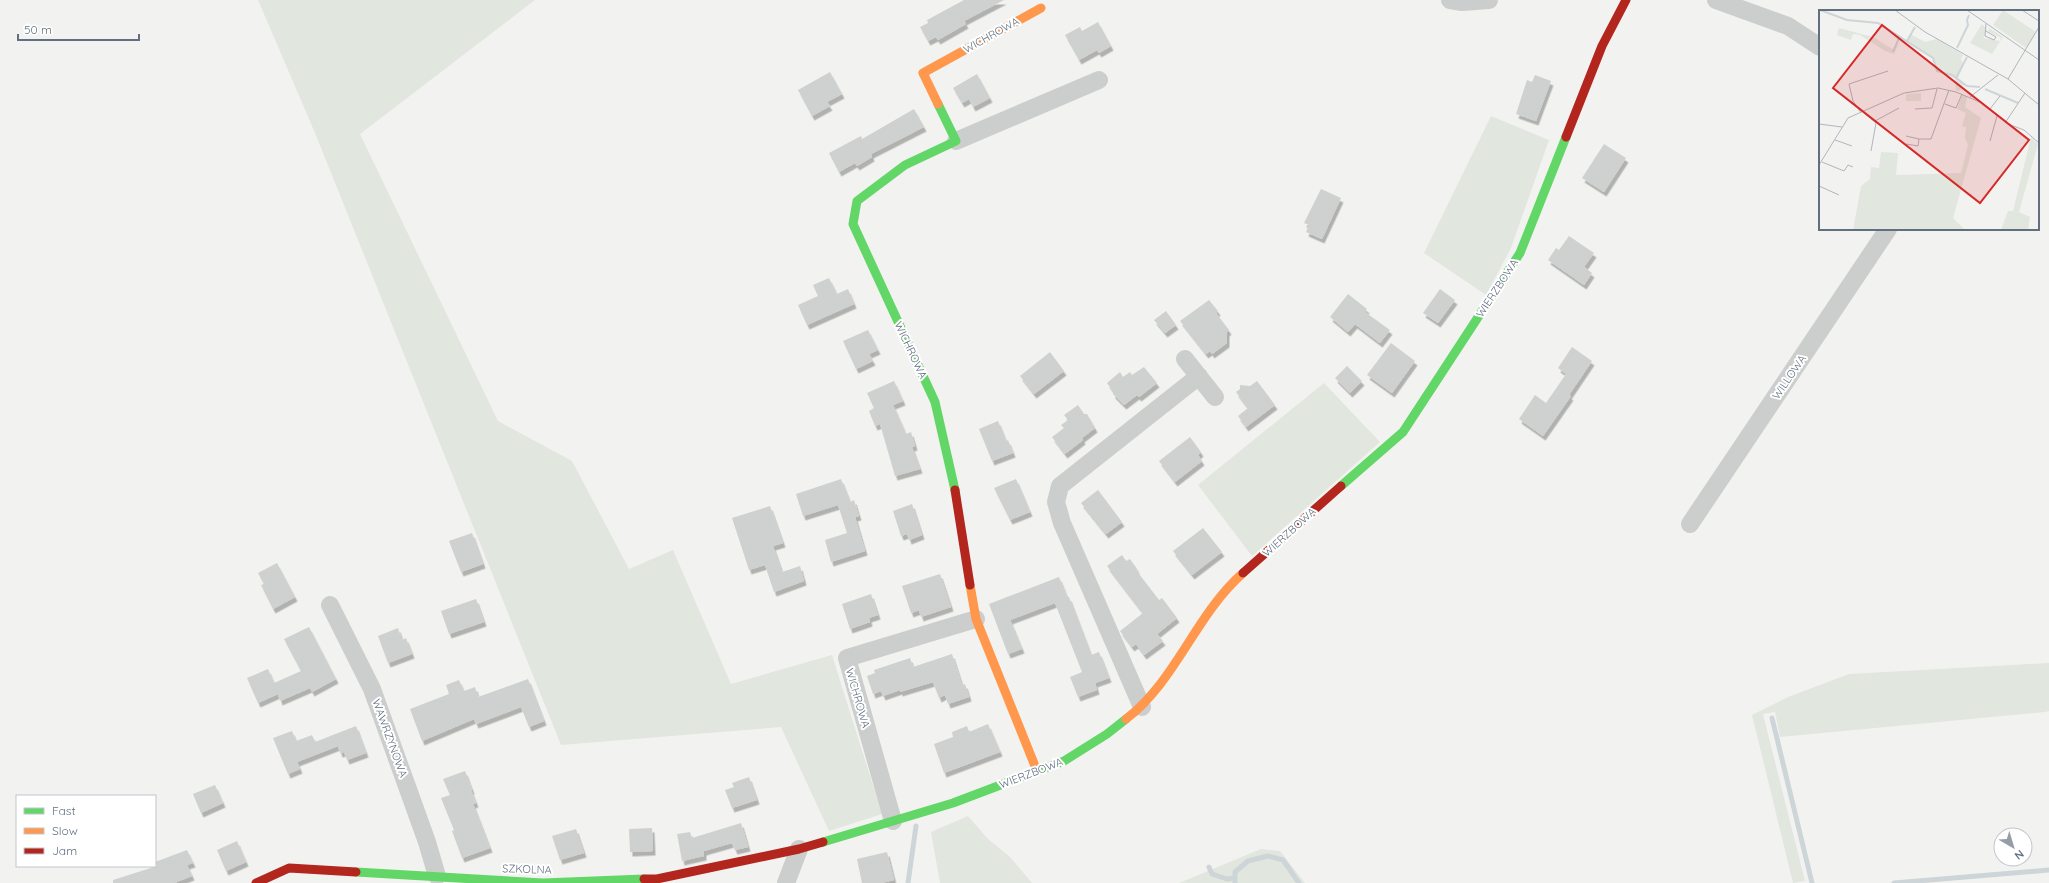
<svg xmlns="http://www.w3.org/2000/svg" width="2049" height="883" viewBox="0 0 2049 883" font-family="Quicksand,sans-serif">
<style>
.green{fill:#e1e6de}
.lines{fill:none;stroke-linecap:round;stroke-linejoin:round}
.stream{stroke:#ced5d8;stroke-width:5}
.building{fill:#cfd0d0;filter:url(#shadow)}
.street{stroke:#cccdcd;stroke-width:18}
.fast{stroke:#63d668;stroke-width:9}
.slow{stroke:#ff974d;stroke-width:9}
.jam{stroke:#b3261e;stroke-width:9}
.labels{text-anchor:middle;stroke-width:4;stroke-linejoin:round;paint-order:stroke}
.street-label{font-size:11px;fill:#616f81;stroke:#fff}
.inset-river{fill:none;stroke:#ced5d8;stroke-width:2}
.inset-road{fill:none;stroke:#afb6bd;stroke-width:1}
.view{fill:#d62828;fill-opacity:0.15;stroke:#d62828;stroke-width:2}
.inset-edge{fill:none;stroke:#616f81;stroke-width:2}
</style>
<defs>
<filter id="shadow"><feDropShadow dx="2.5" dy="4.5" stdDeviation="0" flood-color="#0004"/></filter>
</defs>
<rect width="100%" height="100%" fill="#f2f3f0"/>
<!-- green -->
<path class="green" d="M258 0H535L360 134 498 421 572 461 629 569 673 550 731 684 832 655 882 814 829 831 781 727 561 745 315 133Z
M1491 116 1549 140 1511 248 1486 295 1424 253Z
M1324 383 1380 442 1252 556 1198 485Z
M2049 663V711L2045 712 1780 737 1775 712 1763 714 1805 881 1793 883 1752 715 1788 697 1849 674Z
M968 816 988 839 1010 857 1032 883H940L931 832Z
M1261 849 1280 851 1305 883H1179Z"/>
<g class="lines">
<!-- stream -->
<path class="stream" d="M1772 718 1812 883
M1209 867 1212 874 1227 879 1235 878
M908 883 916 826
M1235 883V872L1248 861 1268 856 1283 860 1299 883
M1894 883 2049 870"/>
</g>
<!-- building -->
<path class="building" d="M964 0H1004L964 21 966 24 938 40 936 37 928 41 920 27 928 23 927 20Z
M1098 22 1111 46 1099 53 1097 50 1079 60 1065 35 1080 27 1082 31Z
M830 72 842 94 827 102 830 106 812 116 798 90Z
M977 74 990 98 973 107 969 99 962 103 953 88Z
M1535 75 1551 81 1536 121 1516 114 1527 80 1532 82Z
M914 109 924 127 871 154 872 157 857 166 855 163 839 172 829 153 861 136 862 139Z
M1604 144 1626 158 1604 192 1582 178Z
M1321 189 1341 198 1322 239 1306 232 1309 225 1304 223Z
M1569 236 1594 253 1584 267 1592 273 1584 285 1548 260 1556 248 1559 250Z
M829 278 837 294 848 289 854 304 807 325 798 305 818 296 813 285Z
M1440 289 1455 300 1438 323 1423 313Z
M1348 294 1367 309 1365 312 1390 330 1380 343 1355 324 1348 332 1330 317Z
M1209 300 1218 311 1216 313 1229 330 1227 332V343L1212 354 1210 351 1206 354 1180 321Z
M1166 311 1176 325 1165 333 1154 320Z
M868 330 878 350 869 354 873 361 856 369 843 341Z
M1391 343 1415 361 1392 393 1367 375Z
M1572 347 1592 361 1569 395 1571 396 1543 436 1519 419 1535 395 1546 403 1566 374 1558 368Z
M1050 352 1064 371 1034 394 1020 376Z
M1347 366 1362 381 1350 393 1335 378Z
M1144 367 1157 383 1139 397 1137 395 1124 405 1113 394V391L1107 383 1120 372 1123 377 1130 372 1132 375Z
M894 381 903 401 893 405 906 434 911 432 915 446 912 447 920 469 895 476 880 424 875 426 869 411 874 408 867 393Z
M1257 381 1275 405 1246 427 1238 416 1248 408 1236 392 1240 389V385L1250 386Z
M1078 405 1084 414H1087L1095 428 1082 438 1083 440 1065 454 1052 437 1064 428 1061 425 1068 420 1064 415Z
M998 421 1006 441 1008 440 1013 453 992 461 979 429Z
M1190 437 1201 452 1198 455 1202 461 1175 482 1159 461Z
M841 479 850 502 854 500 859 516 855 517 865 551 831 562 825 540 847 533 838 505 803 516 796 494Z
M1016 479 1030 512 1010 520 994 488Z
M1098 490 1122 522 1106 534 1081 503Z
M912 504 922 535 909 540 907 534 901 536 893 511Z
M770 506 783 543 773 546 782 572 800 566 804 581 774 592 765 565 749 570 732 518Z
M1203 528 1222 552 1192 575 1173 551Z
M472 533 483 564 461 572 449 541Z
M1122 555 1126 561 1130 559 1137 569 1136 570 1159 600 1162 598 1177 618 1157 634 1163 641 1144 655 1136 644 1132 647 1120 631 1143 613 1107 566Z
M277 563 295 597 273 609 261 585 264 584 258 573Z
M940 574 951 607 921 617 919 610 911 613 902 586Z
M1059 577 1067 597H1069L1091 655 1099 652 1109 678 1095 683 1097 690 1078 697 1070 677 1082 672 1055 603 1010 620 1022 649 1008 654 989 604Z
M871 594 878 615 869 618 870 622 850 629 842 604Z
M476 599 484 622 449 634 441 611Z
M309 627 336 679 312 692 310 688 280 701 278 694 258 703 247 678 268 669 274 683 301 671 284 639Z
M398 628 402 640 406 638 412 654 388 663 378 636Z
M952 654 962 685 965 684 969 697 948 704 945 695 939 698 933 682 900 692V690L883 696 881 691 873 694 867 676 875 673 874 670 910 658 913 667Z
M528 679 544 721 529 727 521 707 476 724 474 719 422 741 410 709 449 694 446 685 459 680 464 691 475 687 478 697Z
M988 724 1000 752 944 773 934 744 953 737 952 732 967 726 969 732Z
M356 726 366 753 347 760 344 752 340 753 338 746 297 762 300 769 288 774 273 738 292 731 296 741 312 735 315 742Z
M465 771 472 790H471L476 803 473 804 490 848 462 858 452 831 454 830 441 798 450 795 443 779Z
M749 777 757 800 732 808 725 790 734 787 732 783Z
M215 785 223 803 201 813 193 794Z
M741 823 748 847 735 850 732 843 704 851V856L682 861 677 834 690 832 692 838Z
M652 828 653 851 630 852 629 829Z
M576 829 584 853 560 860 552 836Z
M237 841 246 862 226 871 217 850Z
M187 850 193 863 187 865 192 876 174 883H113V880L157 866 155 862Z
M887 852 894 880 881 883H862L857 859Z"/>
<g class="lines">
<!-- street -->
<path class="street" d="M1450 0 1462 2 1489 0
M1716 0 1788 26 1820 47
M956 141 1099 80
M1185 359 1215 397
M1690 524 1888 229
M330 605 372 689 427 842 437 876
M1142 707 1062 523 1056 502 1060 486 1199 376
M893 821 847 658 976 619
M786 883 799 849"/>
<!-- fast -->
<path class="fast" d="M938 104 956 141 905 165 857 201 853 224 935 402 955 490
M1341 486 1403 432 1520 253 1566 137
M823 842 953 803 1064 761 1107 734 1126 719
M356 872 543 883 644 879"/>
<!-- slow -->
<path class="slow" d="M938 104 923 73 1041 8
M970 585 976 619 1037 771
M1126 719C1176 681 1196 614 1243 573"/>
<!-- jam -->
<path class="jam" d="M1566 137 1602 46 1626 0
M955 490 970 585
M1243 573 1341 486
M644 879H657L799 849 823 842
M256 883 289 868 356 872"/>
</g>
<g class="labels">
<!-- street labels -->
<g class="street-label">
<text transform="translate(991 35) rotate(-29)" y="4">WICHROWA</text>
<text transform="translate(1497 288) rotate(-57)" y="4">WIERZBOWA</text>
<text transform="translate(911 350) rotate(65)" y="4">WICHROWA</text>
<text transform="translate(1789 377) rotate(-56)" y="4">WILLOWA</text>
<text transform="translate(1289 532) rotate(-42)" y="4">WIERZBOWA</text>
<text transform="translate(858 698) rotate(74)" y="4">WICHROWA</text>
<text transform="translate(390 738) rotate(70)" y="4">WAWRZYNOWA</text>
<text transform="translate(1031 773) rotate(-21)" y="4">WIERZBOWA</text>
<text transform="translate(527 869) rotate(2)" y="4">SZKOLNA</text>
</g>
</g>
<!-- overview -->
<g transform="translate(1819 10)">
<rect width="220" height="220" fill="#f2f3f0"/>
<path d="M184 0 217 22 207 38 174 15ZM163 14 167 18 165 28 181 31 182 28 169 21 170 18 184 27 173 44 151 33ZM20 18 54 27 75 40 74 43 82 29 75 44 66 41 41 25 34 24 32 30 18 25ZM91 24 106 32 118 29 144 45 142 49 145 55 138 70 145 74 141 81 137 80 136 68 118 62 114 48 87 32ZM102 83V91H87V84ZM143 85 148 87 146 97 162 108 134 208 146 220H34L42 176 51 169 52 157 60 158 62 142 79 143 77 165 142 163 149 135 146 128 147 117 143 116 147 103 138 99ZM212 127 219 134 200 202 211 207 209 220H182L189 201H194Z" fill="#e1e6de"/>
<path class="inset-river" d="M1 0 28 10 59 13 114 48 118 61 133 65 148 76 161 77M88 31 96 17M138 38 149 15 148 10 150 5M74 42 80 28M137 68 148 47M166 79 199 93"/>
<path class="inset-road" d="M76 0 106 22 189 69 220 95M148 0 220 50M203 0 220 11M167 14 166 26 175 30 177 27 167 21M189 69 220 17M151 87 179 65M126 94 137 98 143 84M96 99 113 98 118 79M171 99 181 86M44 102 57 113 52 141M42 103 34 91 30 74 69 61M56 111 80 98M186 113 206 83M0 114 23 117M87 126 100 129M16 130 33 136M171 131 178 106M87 134 99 136 100 129H112L130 80M3 152 25 161 29 155 34 157M0 155 29 108 85 83 119 78 137 82 163 93 189 114 205 120 220 133M0 176 20 185"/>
<path class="view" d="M63 15 210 130 161 193 14 78Z"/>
<rect width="220" height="220" class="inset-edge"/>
</g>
<!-- legend -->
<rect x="16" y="795" width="140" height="72" fill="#ffffff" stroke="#c0c5cd"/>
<rect x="24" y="808" width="20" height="6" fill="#63d668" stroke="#c0c5cd"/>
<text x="52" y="815" font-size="12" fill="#616f81">Fast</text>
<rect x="24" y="828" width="20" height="6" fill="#ff974d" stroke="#c0c5cd"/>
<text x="52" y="835" font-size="12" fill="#616f81">Slow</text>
<rect x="24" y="848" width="20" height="6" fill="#b3261e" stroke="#c0c5cd"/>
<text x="52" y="855" font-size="12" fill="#616f81">Jam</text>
<!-- north arrow -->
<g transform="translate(2013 847) rotate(142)"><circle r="19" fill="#ffffff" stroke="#c0c5cd"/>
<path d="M0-3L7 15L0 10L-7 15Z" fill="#949da8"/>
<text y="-6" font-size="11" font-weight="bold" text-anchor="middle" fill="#616f81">N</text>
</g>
<!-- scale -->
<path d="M18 34v6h121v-6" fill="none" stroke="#616f81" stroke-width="2"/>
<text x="24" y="34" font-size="12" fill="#616f81" stroke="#ffffff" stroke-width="3" paint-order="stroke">50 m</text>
</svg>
